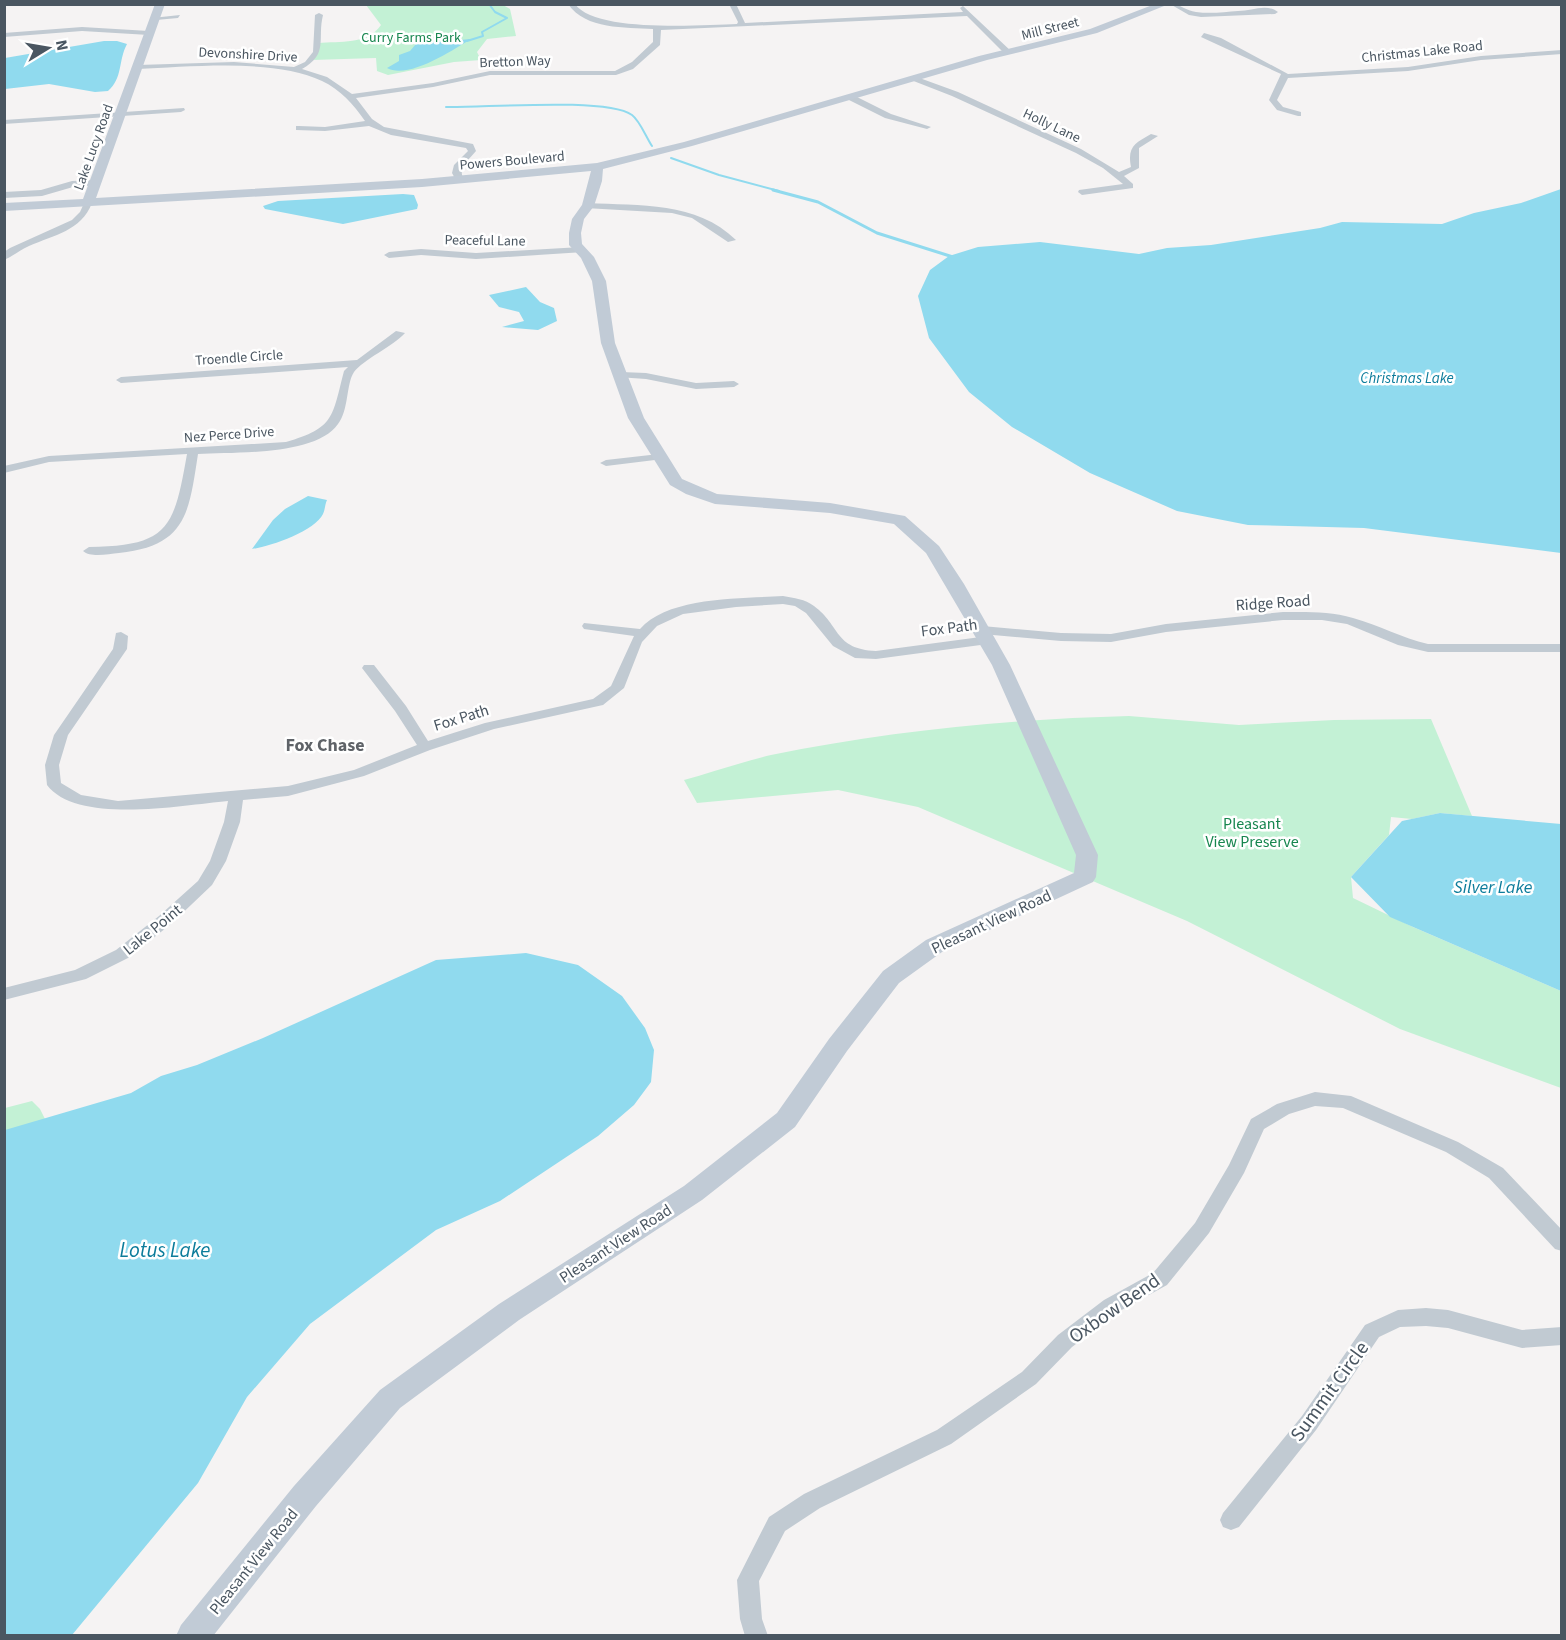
<svg xmlns="http://www.w3.org/2000/svg" width="1566" height="1640" viewBox="0 0 1566 1640" font-family="'Source Sans 3',sans-serif">
<style>
.green{fill:#c3f1d5}
.water{fill:#90daee}
.lines{fill:none;stroke-linecap:round;stroke-linejoin:round}
.stream-far1{stroke:#90daee;stroke-width:2}
.stream{stroke:#90daee;stroke-width:3}
.street{fill:#c1cad2;fill-rule:evenodd}
.secondary{fill:#c1cbd6;fill-rule:evenodd}
.labels{text-anchor:middle;stroke-width:5;stroke-linejoin:round;paint-order:stroke}
.far-street-label{font-size:14px;fill:#4a5661;stroke:#fff}
.far-park-label{font-size:14px;fill:#17864f;stroke:#fff}
.far-water-label{font-size:15px;font-style:italic;fill:#0c7c9b;stroke:#fff}
.street-label{font-size:16px;fill:#4a5661;stroke:#fff}
.park-label{font-size:16px;fill:#17864f;stroke:#fff}
.neighbourhood-label{font-size:18px;font-weight:bold;fill:#5f6368;stroke:#fff}
.water-label{font-size:18px;font-style:italic;fill:#0c7c9b;stroke:#fff}
.near-street-label{font-size:20px;fill:#4a5661;stroke:#fff}
.near-water-label{font-size:21px;font-style:italic;fill:#0c7c9b;stroke:#fff}
</style>
<rect width="100%" height="100%" fill="#f5f3f3"/>
<!-- green -->
<path class="green" d="M366 5H503L510 9 516 36 487 39 477 52 481 60 454 62 388 75 377 71 376 58 312 60 318 43C340 41 367 45 381 25Z
M1129 716 1239 725 1334 720 1431 719 1472 816 1440 813 1412 819 1391 817 1389 835 1351 877 1353 898 1413 927 1561 991V1088L1400 1029 1187 921 918 807 838 790 697 803 684 780C713 772 742 762 771 755 888 731 1010 719 1129 716Z
M32 1101 40 1109 50 1129 5 1154V1108Z"/>
<!-- water -->
<path class="water" d="M471 39C453 50 408 80 387 68L399 61V55L410 51 416 44Z
M104 41H117L127 44C118 61 123 78 108 91L95 92 49 84 5 89V58Z
M1561 189V553L1364 528 1248 525 1177 511 1090 473 1012 427 969 392 929 338 918 296 930 270 949 256 978 247 1040 242 1139 254 1167 248 1211 245 1320 228 1342 222 1442 224 1474 213 1521 203Z
M403 194 414 195 418 205 417 209 343 224 265 209 263 206 278 201Z
M526 287 540 302 554 308 557 321 538 330 502 327 524 321 519 312 499 307 489 295Z
M308 496 327 500C325 504 325 510 323 514 315 531 269 547 252 549L273 520 285 509Z
M1440 813 1561 824V991L1390 917 1351 877 1402 821Z
M526 953 578 965 622 996 645 1028 654 1050 651 1082 634 1105 598 1136 500 1201 436 1230 310 1324 247 1397 198 1483 72 1635H5V1130L131 1093 161 1076 197 1065 263 1038 436 960Z"/>
<g class="lines">
<!-- stream-far1 -->
<path class="stream-far1" d="M467 41 483 36 482 32 507 18 495 12 489 4
M446 107C483 108 606 97 632 115 640 121 646 137 652 146
M671 158 719 175 779 191"/>
<!-- stream -->
<path class="stream" d="M773 190 818 202 877 233 953 257"/>
<!-- street -->
<path class="street" d="M568 4H575C595 33 702 25 737 24L738 22 729 4H736L745 23 963 12 960 8 963 6 1012 52 1005 54 967 16 661 30 660 45 633 69 616 75H490L433 87 356 98 372 119 384 127 473 144 476 151C468 161 457 167 464 180L460 183 457 182 452 173 454 165 468 151 466 148 391 135 369 126 325 131 296 130V126H299L325 127 365 121C353 104 341 90 322 81 275 58 190 67 138 69L134 67 138 65 234 62 294 67 305 62 313 52 315 15 319 13 323 15C317 39 329 54 302 69L327 77 352 94 433 83 490 71H615L632 62 653 42V29C625 27 586 30 568 4Z
M1170 4C1181 4 1186 11 1196 12 1210 14 1225 12 1238 11 1252 11 1266 3 1278 12L1275 14 1201 17 1189 15Z
M180 15 178 18 156 20 152 18Z
M82 27 149 31 153 33 149 35 82 31 4 37V33Z
M1204 33 1221 38 1288 74 1408 67 1481 56 1562 50V54L1481 60 1408 71 1288 78 1277 100 1283 107 1301 112V116H1298L1277 110 1269 100 1281 74 1201 37Z
M914 76 958 92 1081 149 1119 172 1131 167C1127 147 1135 143 1151 134L1158 136 1139 148V168L1124 176 1133 184V188L1082 195 1078 192 1079 190 1123 184 1103 168 1076 153 952 96 911 80 910 78Z
M847 95H853L891 114 931 127 927 129 885 118 847 99Z
M184 108 185 110 181 112 4 124V120Z
M95 180 98 181V185L73 187 42 196 4 198V192L41 190 72 181Z
M88 200 92 203C81 231 54 235 29 246 20 250 13 256 4 260V252L10 248 72 220 80 212 85 201Z
M588 203C640 206 696 201 736 240L728 242 692 218 672 213 585 208V204Z
M581 247 586 250 584 252 476 259 421 255 389 258 384 255 389 252 421 249 476 253Z
M396 331 405 333C393 346 363 360 354 372 346 384 349 410 338 424 316 456 234 452 198 454 189 512 187 546 119 553 108 554 91 558 83 551L89 547C169 546 174 528 187 454L49 462 4 473V466L49 456 286 442C335 428 332 417 344 371L348 367 121 383 116 380 121 377 357 360Z
M621 372 646 373 696 383 734 381 739 384 734 387 696 389 646 379 617 377 616 375Z
M659 454 663 455V459L606 466 600 463 606 460Z
M783 596C794 598 805 599 814 606 841 626 834 649 876 651L988 636 995 640 988 644 876 659 855 658 833 646 806 613 795 606 783 604 736 607 683 614 657 626 642 642 624 688 603 705 494 729 430 750 364 776 288 796 243 800 240 822 226 861 212 885 171 924 128 958 86 979 4 1000V988L75 970 116 950 159 916 198 881 210 861 224 822 228 801C183 805 77 825 47 785L45 765 54 735 113 649 116 633 121 632 128 636 127 649 68 735 59 765 61 783 81 795 118 801 288 786 354 770 417 745 395 711 362 668 364 665H374L406 706 428 741 485 723 593 699 611 686 634 636 584 629 582 626 584 623 640 629C669 596 742 599 783 596Z
M1283 612C1307 612 1330 611 1353 618 1379 625 1402 638 1428 644H1562V652H1428L1398 645 1347 624 1322 620H1283L1166 632 1111 642 1061 641 982 634 975 630 982 626 1061 633 1111 634 1166 624Z
M1315 1092 1351 1096 1458 1142 1503 1168 1562 1230V1251L1555 1249 1489 1178 1446 1152 1343 1108 1315 1106 1289 1114 1264 1129 1244 1173 1209 1233 1167 1285 1118 1312 1072 1347 1036 1384 951 1444 820 1508 785 1531 759 1581 762 1619 768 1636H745L740 1619 737 1580 769 1517 804 1494 937 1430 1022 1372 1058 1335 1104 1300 1153 1273 1195 1223 1229 1165 1251 1119 1277 1104Z
M1426 1308 1448 1310 1522 1330 1562 1327V1345L1522 1348 1448 1328 1426 1326 1400 1327 1379 1337 1316 1430 1239 1527 1231 1530 1223 1527 1220 1520 1223 1513 1302 1416 1365 1325 1398 1310Z"/>
<!-- secondary -->
<path class="secondary" d="M155 4H165L96 198 422 179 597 163 684 142 979 56 1090 29 1155 4H1169L1097 33 987 60 692 146 603 169 602 181 594 206 584 219 581 233 582 244 594 257 606 281 615 343 644 418 682 479 717 494 830 503 905 516 939 546 964 584 1010 665 1098 855 1096 877 1093 882 942 952 899 983 847 1051 795 1127 702 1200 519 1320 400 1408 316 1506 213 1636H176L181 1625 294 1486 380 1390 499 1304 684 1186 777 1113 829 1039 883 971 926 940 1074 873 1076 855 992 665 926 553 894 524 830 513 715 504 686 494 670 485 628 418 601 343 592 281 581 258 569 245V233L572 219 582 205 591 171 422 187 4 211V203L83 199Z"/>
</g>
<g class="labels">
<!-- far-street labels -->
<g class="far-street-label">
<text transform="translate(1050 28) rotate(-14)" y="5">Mill Street</text>
<text transform="translate(1422 51) rotate(-6)" y="5">Christmas Lake Road</text>
<text transform="translate(248 54) rotate(3)" y="5">Devonshire Drive</text>
<text transform="translate(515 61) rotate(-2)" y="5">Bretton Way</text>
<text transform="translate(1052 125) rotate(25)" y="5">Holly Lane</text>
<text transform="translate(93 147) rotate(-70)" y="5">Lake Lucy Road</text>
<text transform="translate(512 160) rotate(-5)" y="5">Powers Boulevard</text>
<text transform="translate(485 240) rotate(1)" y="5">Peaceful Lane</text>
<text transform="translate(239 357) rotate(-4)" y="5">Troendle Circle</text>
<text transform="translate(229 434) rotate(-4)" y="5">Nez Perce Drive</text>
</g>
<!-- far-park labels -->
<g class="far-park-label">
<text x="411" y="42">Curry Farms Park</text>
</g>
<!-- far-water labels -->
<g class="far-water-label">
<text x="1407" y="383">Christmas Lake</text>
</g>
<!-- street labels -->
<g class="street-label">
<text transform="translate(1273 602) rotate(-4)" y="6">Ridge Road</text>
<text transform="translate(949 627) rotate(-7)" y="6">Fox Path</text>
<text transform="translate(461 717) rotate(-17)" y="6">Fox Path</text>
<text transform="translate(991 921) rotate(-25)" y="6">Pleasant View Road</text>
<text transform="translate(152 929) rotate(-39)" y="6">Lake Point</text>
<text transform="translate(615 1243) rotate(-33)" y="6">Pleasant View Road</text>
<text transform="translate(253 1561) rotate(-51)" y="6">Pleasant View Road</text>
</g>
<!-- park labels -->
<g class="park-label">
<text x="1252" y="829">Pleasant<tspan x="1252" dy="18">View Preserve</tspan></text>
</g>
<!-- neighbourhood labels -->
<g class="neighbourhood-label">
<text x="325" y="751">Fox Chase</text>
</g>
<!-- water labels -->
<g class="water-label">
<text x="1493" y="893">Silver Lake</text>
</g>
<!-- near-street labels -->
<g class="near-street-label">
<text transform="translate(1114 1308) rotate(-35)" y="7">Oxbow Bend</text>
<text transform="translate(1329 1391) rotate(-54)" y="7">Summit Circle</text>
</g>
<!-- near-water labels -->
<g class="near-water-label">
<text x="165" y="1257">Lotus Lake</text>
</g>
</g>
<!-- border -->
<rect width="1566" height="1640" fill="none" stroke="#4a5661" stroke-width="12"/>
<!-- north arrow -->
<g transform="translate(48 48) rotate(79)" stroke="#ffffff" stroke-width="4.5" paint-order="stroke">
<path d="M0-4.5L10 22L0 15L-10 22Z" fill="#4a5661"/>
<text y="-9" font-size="16" font-weight="bold" text-anchor="middle" fill="#4a5661">N</text>
</g>
</svg>
